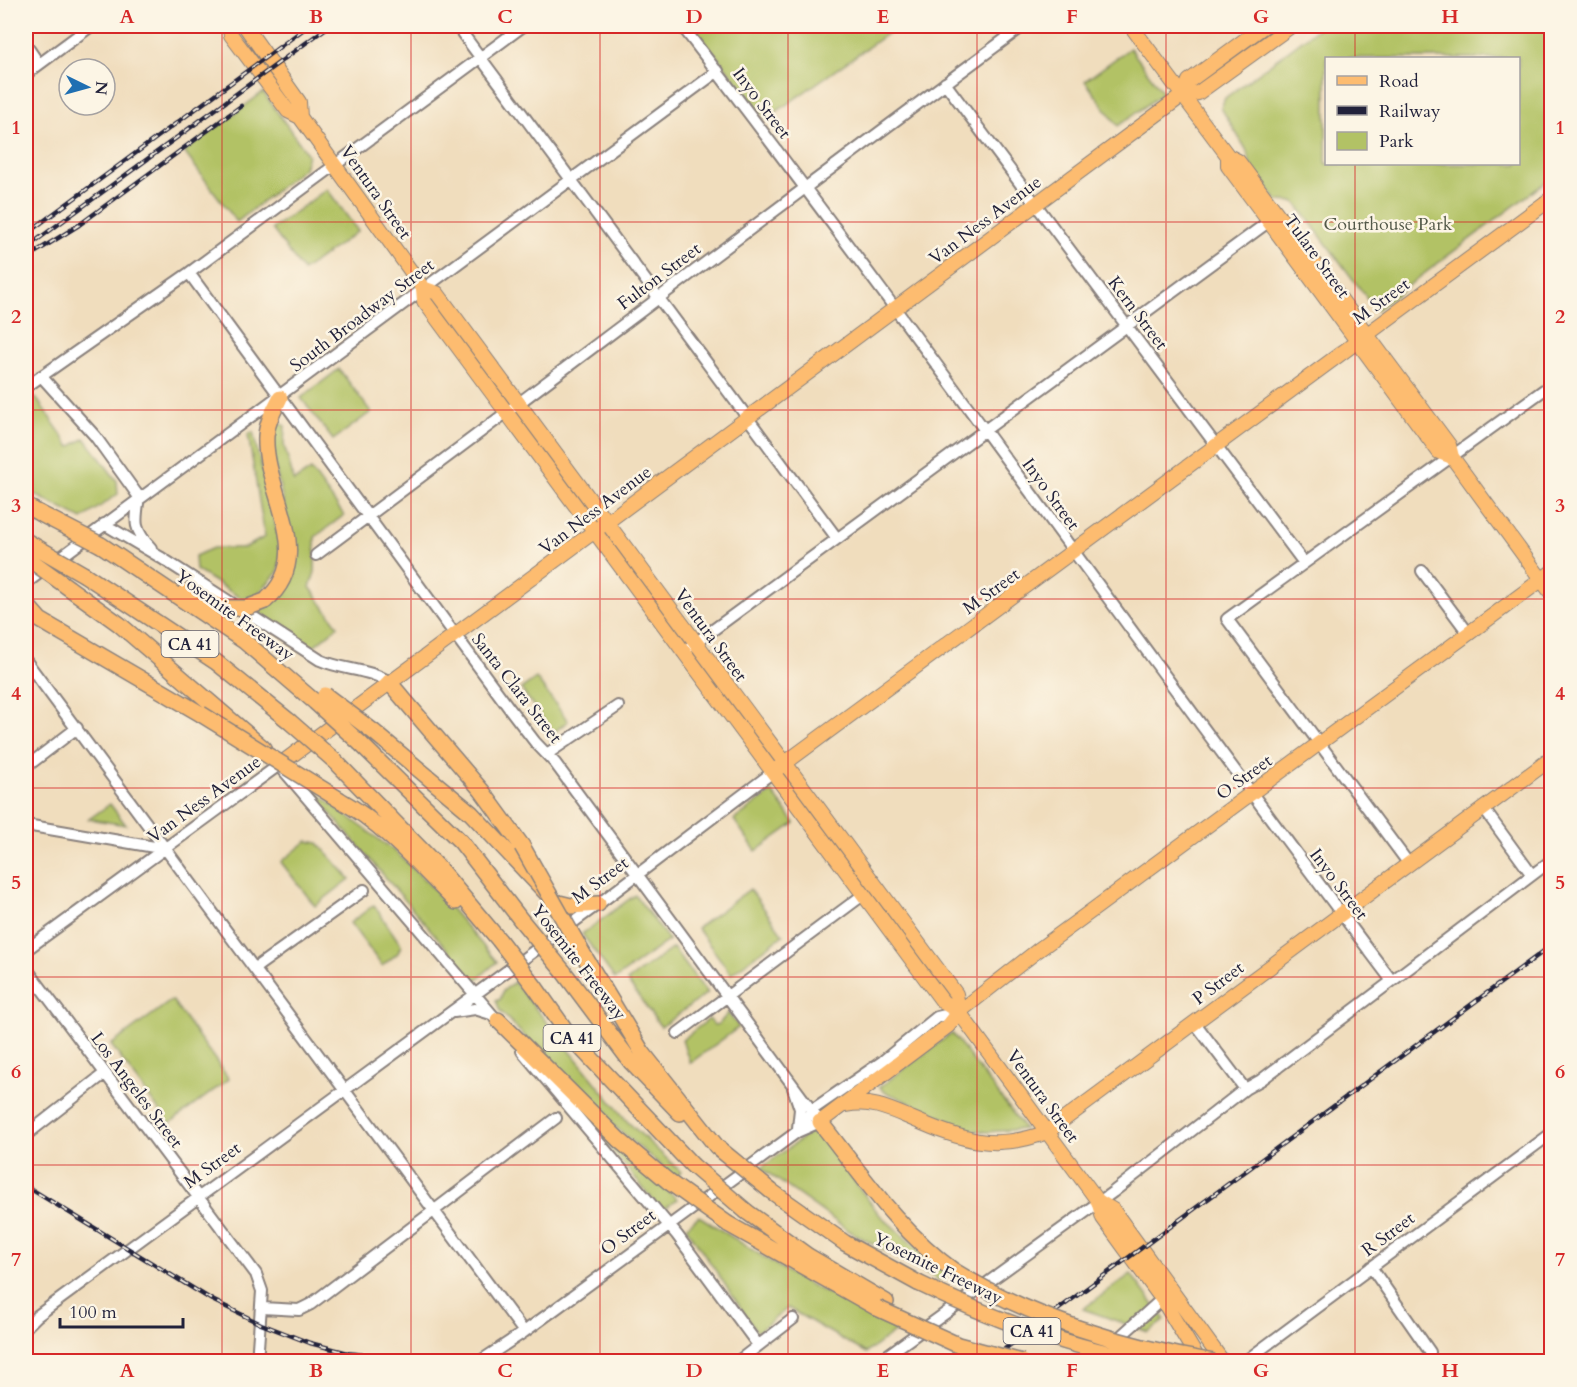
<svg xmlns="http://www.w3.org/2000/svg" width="1577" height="1387" viewBox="0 0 1577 1387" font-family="Cardo,serif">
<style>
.green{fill:#b2c265;stroke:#6a7250;stroke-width:1.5;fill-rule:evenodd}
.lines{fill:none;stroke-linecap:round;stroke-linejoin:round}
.minor-casing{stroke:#89807c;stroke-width:14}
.major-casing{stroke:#89807c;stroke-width:16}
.highway-casing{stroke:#89807c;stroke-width:18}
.minor{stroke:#fff;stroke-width:10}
.major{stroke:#fdbc70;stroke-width:14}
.highway{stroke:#fdbc70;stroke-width:15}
.rail-casing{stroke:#22223b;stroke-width:4.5}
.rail{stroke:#fcf5e5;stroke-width:2;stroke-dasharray:7;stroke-linecap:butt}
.highway-bridge-casing{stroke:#89807c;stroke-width:18;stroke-linecap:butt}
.highway-bridge{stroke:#fdbc70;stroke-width:15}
.grid{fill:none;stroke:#d62828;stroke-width:1.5;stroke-opacity:0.55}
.labels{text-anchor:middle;stroke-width:5;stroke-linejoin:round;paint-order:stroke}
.shield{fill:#fcf5e5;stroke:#63616e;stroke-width:1.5}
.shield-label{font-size:16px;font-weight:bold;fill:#22223b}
.street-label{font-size:18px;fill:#22223b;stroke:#fcf5e5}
.park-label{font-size:18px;fill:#545a4a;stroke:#fcf5e5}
.neatline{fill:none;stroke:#d62828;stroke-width:2}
.grid-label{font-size:20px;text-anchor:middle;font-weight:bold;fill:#d62828}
</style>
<rect width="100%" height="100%" fill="#fcf5e5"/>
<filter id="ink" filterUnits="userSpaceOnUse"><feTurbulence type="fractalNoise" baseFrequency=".0167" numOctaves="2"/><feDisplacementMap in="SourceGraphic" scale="12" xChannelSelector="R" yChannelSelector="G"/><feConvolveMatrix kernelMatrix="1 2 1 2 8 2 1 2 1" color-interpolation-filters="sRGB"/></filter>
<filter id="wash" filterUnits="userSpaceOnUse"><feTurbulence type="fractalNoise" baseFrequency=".008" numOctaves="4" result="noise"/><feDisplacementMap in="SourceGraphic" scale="24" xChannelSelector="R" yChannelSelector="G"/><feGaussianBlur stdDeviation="1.35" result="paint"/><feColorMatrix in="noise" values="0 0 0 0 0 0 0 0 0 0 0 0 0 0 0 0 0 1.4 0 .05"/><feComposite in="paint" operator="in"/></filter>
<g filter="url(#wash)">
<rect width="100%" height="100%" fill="#f0ddbd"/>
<!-- green -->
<path class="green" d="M693 26H898L766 119Z
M1321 26H1551V178L1376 310 1295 202 1277 201 1251 166 1246 149 1221 108 1225 98ZM1326 58H1518V164H1326Z
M1130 48 1163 93 1118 126 1085 81Z
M263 92 308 155 304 168 237 222 184 152Z
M327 189 358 231 303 271 272 229Z
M339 369 371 412 333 440 301 398Z
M32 397 37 399 70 447 85 438 117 481 118 494 82 519 26 490V397Z
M280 423 285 426 284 445 294 481 311 470 344 515 315 537V572L310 587 338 626 309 650 257 613 289 582 294 549 275 466 272 431Z
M253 432 281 549 278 572 256 596 242 599 196 570 195 556 213 548H244L265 537 248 434Z
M536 678 568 721 553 733 521 689Z
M305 784 397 853 436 891 497 962 476 980 472 978Z
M772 792 795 823 756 851 734 820Z
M110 804 126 825 89 819Z
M307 841 318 843 350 879 315 906 281 862Z
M750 889 783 935 731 974 697 928Z
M635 895 669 940 615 979 582 934Z
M374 905 401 945 398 953 382 966 350 923Z
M673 948 707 993 661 1027 627 981Z
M514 982 627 1121 681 1172 676 1178 601 1115 500 1011 496 1000H500L503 991Z
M172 1000 229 1079 169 1124 111 1045Z
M728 1013 739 1027 690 1063 682 1040 709 1019 714 1025 719 1024Z
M952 1033 1025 1129 987 1132 972 1130 883 1091 880 1087Z
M570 1099 610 1141 677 1199 662 1211Z
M815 1129 879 1214 921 1252 949 1273 939 1280 851 1232 761 1168Z
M699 1216 795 1277 898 1329 866 1353 788 1308 757 1332 686 1227Z
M1131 1274 1165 1320 1148 1332 1083 1309Z"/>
</g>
<g filter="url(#ink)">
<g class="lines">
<!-- minor casing -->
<g class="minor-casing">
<path id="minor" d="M457 26 836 537
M682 26C924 340 1153 665 1392 981
M26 45 39 64
M26 74 91 26
M945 83 1304 563
M189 273 509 708 535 742 555 763 820 1122 797 1132 524 1332 479 1362
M41 376 95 436 139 497
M26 387 189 273 523 26
M139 497C135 522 133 529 151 548
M104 524 160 557 320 660C342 670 370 669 389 682
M316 555C553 379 786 200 1023 26
M1422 571 1469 634
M26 583C256 412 488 243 718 71
M683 652 1275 217
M26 661 524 1332
M547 754 618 706
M26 767 77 728
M1484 809 1532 875
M26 825 166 849
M1409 864 1227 619 1552 384
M26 950 279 765 501 1025
M26 968 256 1274 262 1291 257 1362
M255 968 364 890
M454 1012 475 1009 491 1014
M1195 1023 1245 1089
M678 1033 863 895
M522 1051 677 1235 758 1345
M793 1088 800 1109 798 1128
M798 1131 812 1110 883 1061 937 1017 959 1012
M26 1135 104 1074
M1371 1267 1430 1352
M262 1308 299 1310 311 1304 556 1118
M26 1327 37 1316 605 899 773 772
M737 1362 793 1319
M878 1362 1113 1192 1245 1089 1261 1080 1552 860
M1092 1362 1162 1299
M1244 1362 1552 1133"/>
</g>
<!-- major casing -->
<g class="major-casing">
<path id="major" d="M229 26 231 35 288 111 300 117 423 288 424 301 943 1002 959 1012 1098 1201 1113 1210 1223 1362
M245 26 299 102 300 117
M1131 26 1228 156 1238 161 1449 445 1452 457 1552 594
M1183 95 1189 81 1264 26
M1228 156V166L1439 452 1452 457
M423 288 437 293 956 994 959 1012
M279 765 1183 95 1198 93 1291 26
M773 772 1552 198
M846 1105C872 1100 889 1109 913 1119 961 1140 995 1152 1047 1132L1552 758
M820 1122 948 1026 959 1012 1037 951 1552 572
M1098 1201 1103 1218 1162 1299 1200 1362"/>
</g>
<!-- highway casing -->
<g class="highway-casing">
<path id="highway" d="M26 506 39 513
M101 545 244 641 315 702
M85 575 216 662 289 721
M69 588 119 624 263 748
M185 592 224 608
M265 601C319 555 263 491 266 436 267 422 274 410 280 398
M26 604 40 620 201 714
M389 682 482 791 522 846
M374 732 471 813 555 902 571 906 598 904
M360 743 461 842 521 920
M336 762 437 866 499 940
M340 800C385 825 420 866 456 902
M583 954 642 1052 717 1147
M563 971 631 1062 680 1113
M535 987 569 1035 692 1165
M498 1020 619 1140 669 1182
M820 1122C862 1175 899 1231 954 1271
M771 1191 845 1243 918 1283
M747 1212 808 1256 886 1302
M728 1224 877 1308"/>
</g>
<!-- minor -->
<use href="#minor" class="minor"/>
<!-- major -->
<use href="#major" class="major"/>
<!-- highway -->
<use href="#highway" class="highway"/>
<!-- rail casing -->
<g class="rail-casing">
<path id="rail" d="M26 234 308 26
M26 248 329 26
M26 258 79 225 241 106
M26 1186 212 1300 261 1324 310 1343 348 1353 421 1362
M987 1362 1552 945"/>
</g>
<!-- rail -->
<use href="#rail" class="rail"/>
<!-- highway-bridge casing -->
<g class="highway-bridge-casing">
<path id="highway-bridge" d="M39 513 101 545
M26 541 85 575
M26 557 69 588
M224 608H246L265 601
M325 695 374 732
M315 702 360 743
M201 714 340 800
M289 721 336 762
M522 846 583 954
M521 920 563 971
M499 940 535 987
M717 1147 771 1191
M692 1165 747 1212
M669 1182 728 1224
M954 1271C1030 1318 1126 1347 1214 1362
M918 1283C992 1319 1070 1348 1151 1362
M877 1308 958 1345 1022 1362"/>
</g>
<!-- highway-bridge -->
<use href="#highway-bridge" class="highway-bridge"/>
</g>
</g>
<!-- grid -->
<path class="grid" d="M222 26V1362M411 26V1362M600 26V1362M788 26V1362M977 26V1362M1166 26V1362M1355 26V58M1355 164V1362M26 222H1552M26 410H1552M26 599H1552M26 788H1552M26 977H1552M26 1165H1552"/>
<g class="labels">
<!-- shield labels -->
<g class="shield">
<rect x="161.5" y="631" width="57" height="26" rx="4.5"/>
<rect x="543.5" y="1025" width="57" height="26" rx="4.5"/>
<rect x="1003.5" y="1318" width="57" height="26" rx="4.5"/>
</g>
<g class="shield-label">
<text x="190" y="650">CA 41</text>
<text x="572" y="1044">CA 41</text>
<text x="1032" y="1337">CA 41</text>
</g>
<!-- street labels -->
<g class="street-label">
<text transform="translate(762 103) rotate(53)" y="6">Inyo Street</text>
<text transform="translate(376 192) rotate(55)" y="6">Ventura Street</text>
<text transform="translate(985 220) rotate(-37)" y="6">Van Ness Avenue</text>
<text transform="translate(1317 256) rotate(54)" y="6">Tulare Street</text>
<text transform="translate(659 276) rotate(-37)" y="6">Fulton Street</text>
<text transform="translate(1381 301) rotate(-36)" y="6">M Street</text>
<text transform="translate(1138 313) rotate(53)" y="6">Kern Street</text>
<text transform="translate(362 315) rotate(-37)" y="6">South Broadway Street</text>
<text transform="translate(1051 494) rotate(54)" y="6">Inyo Street</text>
<text transform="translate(595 510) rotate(-37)" y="6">Van Ness Avenue</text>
<text transform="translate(991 591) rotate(-36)" y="6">M Street</text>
<text transform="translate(235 615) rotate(36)" y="6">Yosemite Freeway</text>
<text transform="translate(711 635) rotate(54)" y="6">Ventura Street</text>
<text transform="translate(517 688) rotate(52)" y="6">Santa Clara Street</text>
<text transform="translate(1244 777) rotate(-36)" y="6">O Street</text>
<text transform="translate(204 799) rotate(-36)" y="6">Van Ness Avenue</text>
<text transform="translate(600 880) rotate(-37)" y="6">M Street</text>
<text transform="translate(1339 884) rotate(53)" y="6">Inyo Street</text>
<text transform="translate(579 962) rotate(52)" y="6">Yosemite Freeway</text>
<text transform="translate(1218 983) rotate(-37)" y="6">P Street</text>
<text transform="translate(137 1090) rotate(53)" y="6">Los Angeles Street</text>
<text transform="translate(1043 1096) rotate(54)" y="6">Ventura Street</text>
<text transform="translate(212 1165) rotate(-36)" y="6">M Street</text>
<text transform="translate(628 1232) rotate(-37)" y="6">O Street</text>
<text transform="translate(1388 1234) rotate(-37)" y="6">R Street</text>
<text transform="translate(938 1268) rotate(26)" y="6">Yosemite Freeway</text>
</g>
<!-- park labels -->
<g class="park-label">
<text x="1388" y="230">Courthouse Park</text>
</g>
</g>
<!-- margin -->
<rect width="1577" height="1387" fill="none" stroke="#fcf5e5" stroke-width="66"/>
<!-- legend -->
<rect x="1325" y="57" width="195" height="108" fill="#fcf5e5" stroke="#a5a1a1" stroke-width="1.5"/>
<rect x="1337" y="76" width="30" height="9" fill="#fdbc70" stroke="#a5a1a1" stroke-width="1.5"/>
<text x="1379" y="87" font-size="18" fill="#22223b">Road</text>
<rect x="1337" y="106" width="30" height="9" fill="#22223b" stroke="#a5a1a1" stroke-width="1.5"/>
<text x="1379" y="117" font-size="18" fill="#22223b">Railway</text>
<rect x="1337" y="132" width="30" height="18" fill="#b2c265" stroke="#a5a1a1" stroke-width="1.5"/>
<text x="1379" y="147" font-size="18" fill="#22223b">Park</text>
<!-- north arrow -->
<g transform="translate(87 87) rotate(95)"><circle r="28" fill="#fcf5e5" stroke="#a5a1a1" stroke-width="1.5"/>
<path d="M0-4.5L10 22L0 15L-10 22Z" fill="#1f6fb2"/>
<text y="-9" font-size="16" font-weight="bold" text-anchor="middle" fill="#22223b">N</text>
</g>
<!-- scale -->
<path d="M60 1318v9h123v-9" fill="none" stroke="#22223b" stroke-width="3"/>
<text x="69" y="1318" font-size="18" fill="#22223b" stroke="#fcf5e5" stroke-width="4.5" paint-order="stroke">100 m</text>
<rect x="33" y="33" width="1511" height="1321" class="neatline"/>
<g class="grid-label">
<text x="127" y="23">A</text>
<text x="316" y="23">B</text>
<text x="505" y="23">C</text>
<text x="694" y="23">D</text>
<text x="883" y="23">E</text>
<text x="1072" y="23">F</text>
<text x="1261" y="23">G</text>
<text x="1450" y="23">H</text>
<text x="16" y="134">1</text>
<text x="1560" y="134">1</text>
<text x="16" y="323">2</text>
<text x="1560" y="323">2</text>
<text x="16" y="512">3</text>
<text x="1560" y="512">3</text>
<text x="16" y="700">4</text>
<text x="1560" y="700">4</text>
<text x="16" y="889">5</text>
<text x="1560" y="889">5</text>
<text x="16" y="1078">6</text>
<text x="1560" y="1078">6</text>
<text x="16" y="1266">7</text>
<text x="1560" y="1266">7</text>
<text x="127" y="1377">A</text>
<text x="316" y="1377">B</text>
<text x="505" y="1377">C</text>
<text x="694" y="1377">D</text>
<text x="883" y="1377">E</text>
<text x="1072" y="1377">F</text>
<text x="1261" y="1377">G</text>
<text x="1450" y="1377">H</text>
</g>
</svg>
